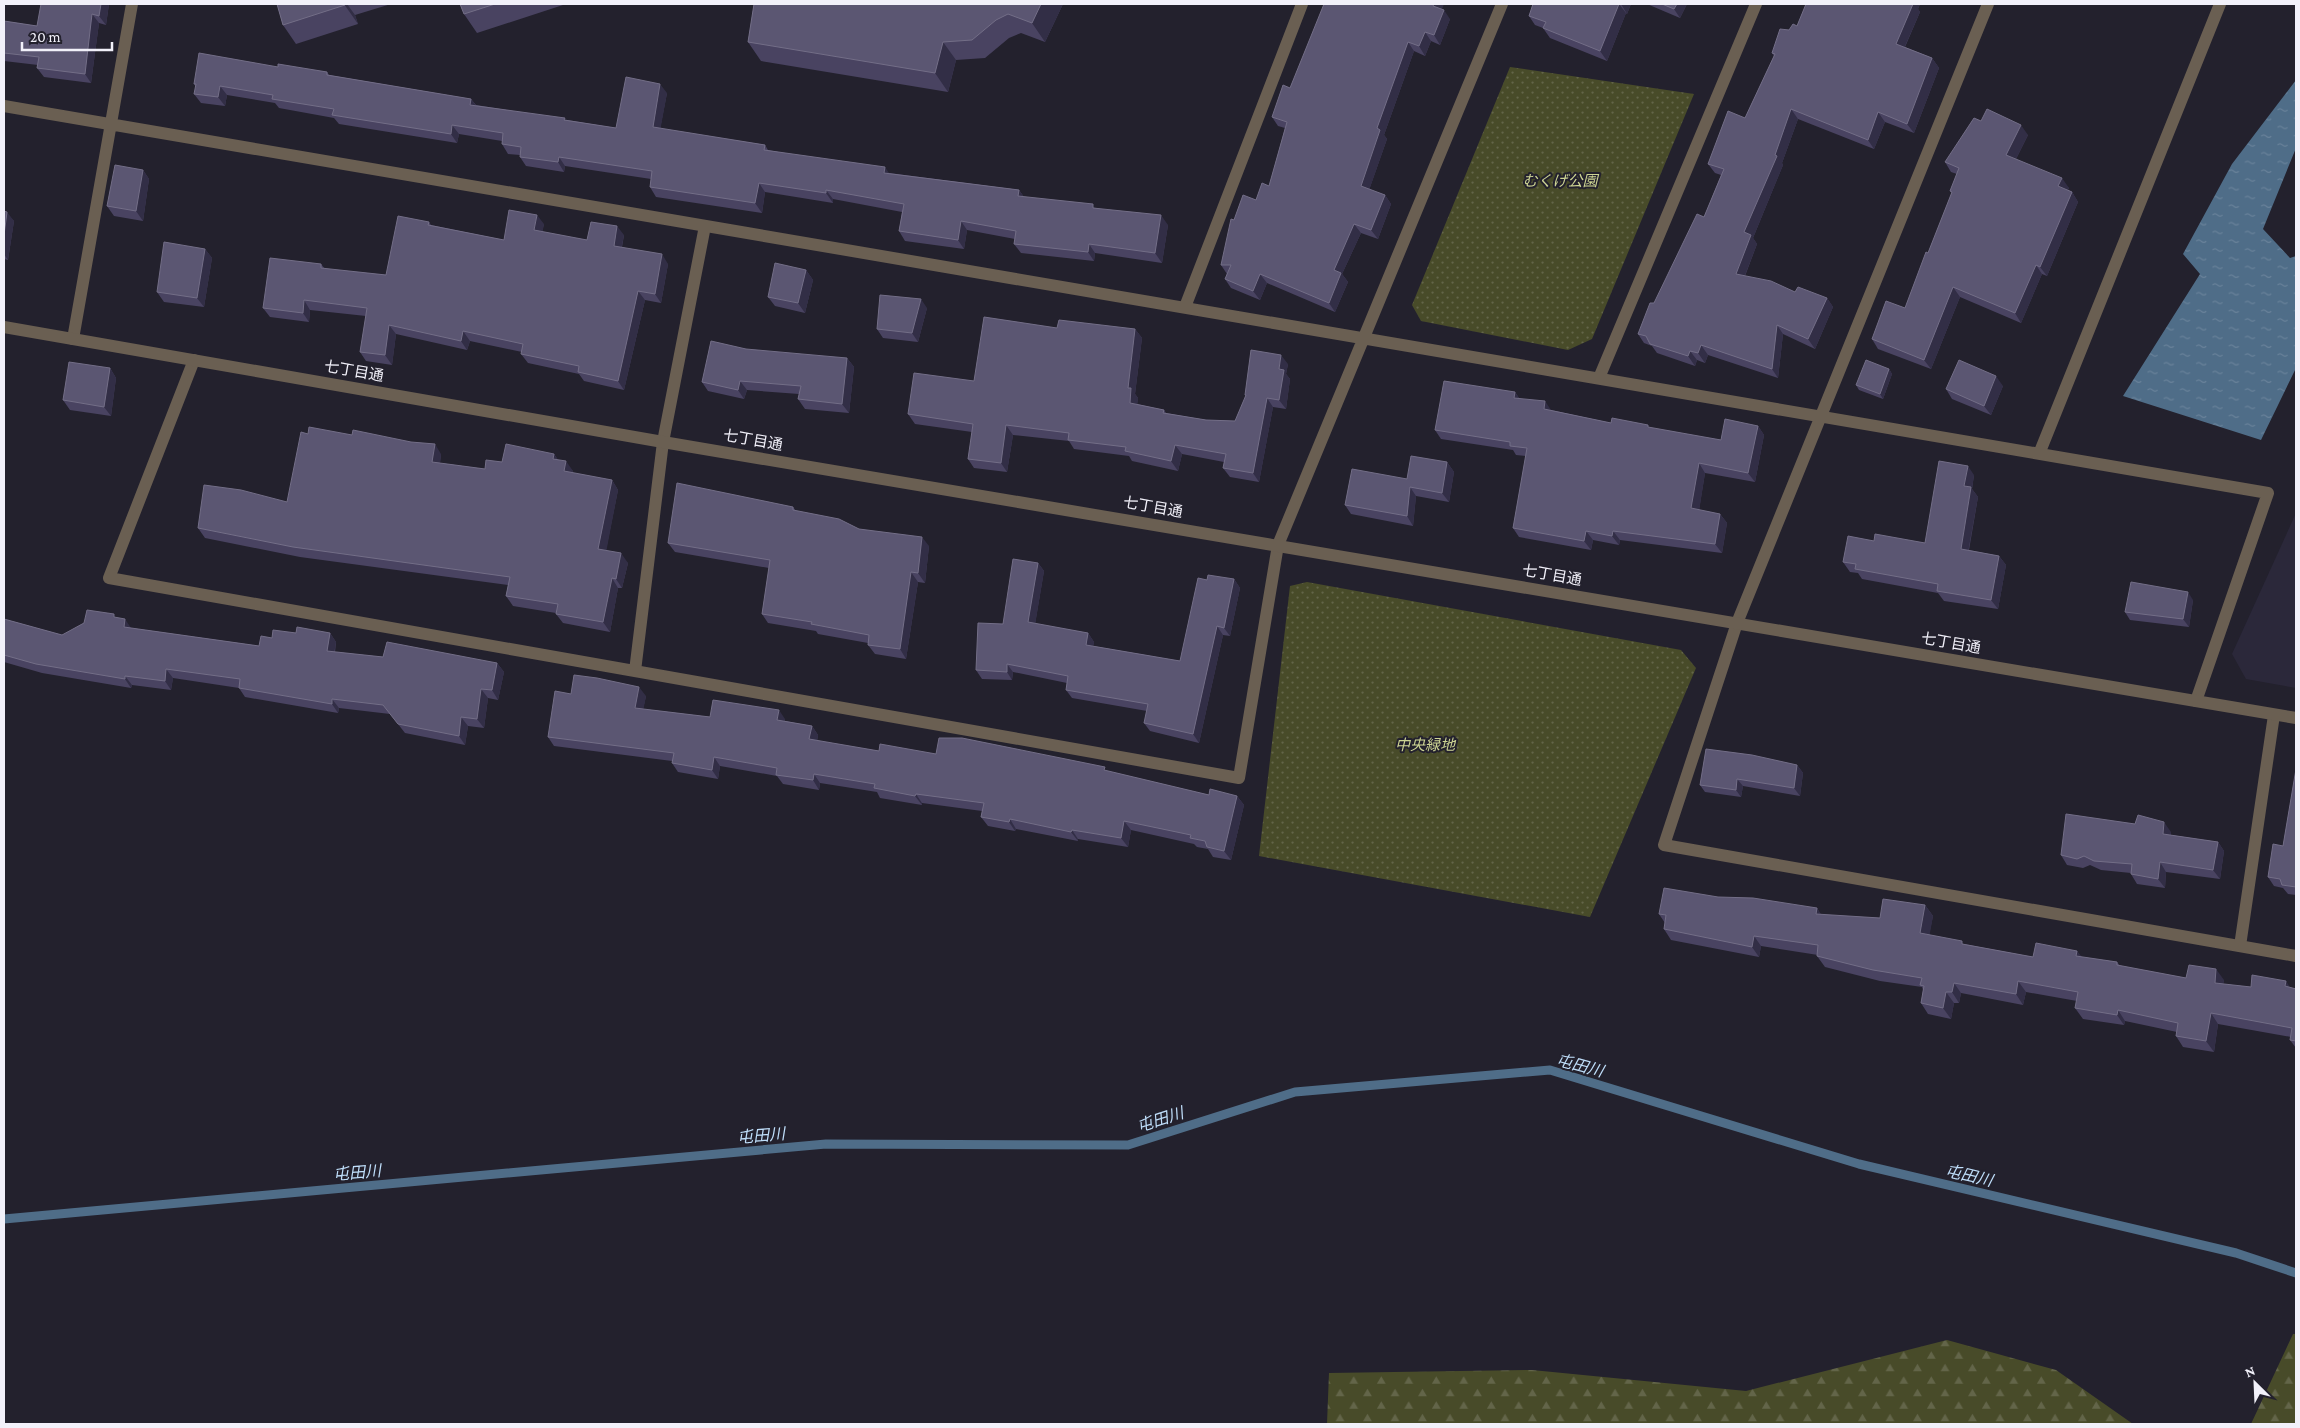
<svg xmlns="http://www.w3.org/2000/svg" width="2300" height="1428" viewBox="0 0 2300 1428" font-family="'Crimson Pro','Noto Sans JP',serif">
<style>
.built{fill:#2b283a}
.forest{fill:url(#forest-firs)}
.park{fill:url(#park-dots)}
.water{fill:url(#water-ripples)}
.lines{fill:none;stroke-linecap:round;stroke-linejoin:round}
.stream{stroke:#4f6d88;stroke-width:9}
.minor{stroke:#6a5f52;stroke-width:12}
.tertiary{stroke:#6a5f52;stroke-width:12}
.wall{fill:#494361}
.shaded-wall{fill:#322e46}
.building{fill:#5b5672;stroke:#736e87}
.labels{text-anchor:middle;stroke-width:4;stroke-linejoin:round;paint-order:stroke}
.park-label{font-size:15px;font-style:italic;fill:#cdd493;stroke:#23212d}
.street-label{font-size:15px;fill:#f2f1fa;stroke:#23212d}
.water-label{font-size:16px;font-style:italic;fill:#bfdefa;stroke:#23212d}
</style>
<defs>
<pattern id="forest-firs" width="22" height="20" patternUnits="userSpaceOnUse" patternTransform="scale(1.25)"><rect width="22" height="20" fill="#484b29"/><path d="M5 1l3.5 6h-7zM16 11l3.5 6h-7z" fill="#636549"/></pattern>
<pattern id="park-dots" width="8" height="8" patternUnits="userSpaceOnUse" patternTransform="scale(1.25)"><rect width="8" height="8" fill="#484b29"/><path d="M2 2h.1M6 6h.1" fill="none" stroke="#636549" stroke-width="1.8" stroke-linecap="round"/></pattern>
<pattern id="water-ripples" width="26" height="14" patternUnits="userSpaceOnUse" patternTransform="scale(1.25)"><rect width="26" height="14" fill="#4f6d88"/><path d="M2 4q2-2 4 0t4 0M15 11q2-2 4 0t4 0" fill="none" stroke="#69829a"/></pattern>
</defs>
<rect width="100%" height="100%" fill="#23212d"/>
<!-- built -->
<path class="built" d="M2296 513V688L2246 679 2232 654Z"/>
<!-- forest -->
<path class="forest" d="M2293 1334H2296V1424H2251Z
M1947 1340 2056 1370 2133 1424H1327L1329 1373 1532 1370 1746 1391Z"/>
<!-- park -->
<path class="park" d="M1510 67 1694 94 1592 339 1568 350 1421 321 1412 305Z
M1307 582 1681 650 1696 668 1590 917 1259 856 1290 586Z"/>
<!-- water -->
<path class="water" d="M2296 80V148L2263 229 2290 258 2296 256V368L2261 440 2123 396 2200 274 2183 254 2232 164Z"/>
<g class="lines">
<!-- stream -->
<path class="stream" d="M4 1219 826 1144 1128 1145 1295 1092 1550 1070 1859 1164 2236 1253 2296 1273"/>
<!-- minor -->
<path class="minor" d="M1988 4 1737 623 1664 845 2296 956
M4 106 2268 493 2196 701
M1185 307 1302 4
M73 339 132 4
M194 360 109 578 1239 778 1278 545 1502 4
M1599 378 1756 4
M2039 454 2220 4
M635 671 663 442 705 226
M2240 946 2274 715"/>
<!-- tertiary -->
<path class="tertiary" d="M4 327 663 442 2296 718"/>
</g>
<!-- wall -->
<path class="wall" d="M109 4 106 25 99 23 91 83 44 77 37 68 38 65 4 61V21L37 26Z
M277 4H391L355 15 358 24 296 44 283 25Z
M460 4H563V5L477 33 464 14Z
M754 4H1063L1045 42 1021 33 1009 38 985 58 956 60 948 92 761 61 748 42Z
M1533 4H1631L1627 14 1626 13 1607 61 1550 38 1543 28 1535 25 1529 16Z
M1647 4H1687L1680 18Z
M1806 4H1920L1918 9 1920 12 1905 47 1932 58 1939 68 1914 133 1885 122 1874 149 1798 119 1782 163 1783 165 1753 238 1757 244 1745 276 1795 292 1827 298 1833 307 1815 349 1783 334 1778 378 1708 355 1705 363 1697 360 1695 366 1657 353 1652 346 1644 343 1638 334 1654 303 1704 217 1721 175 1715 173 1708 164 1745 118 1774 56 1772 53 1789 30 1797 26Z
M1450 19 1440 45 1431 41 1425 56 1414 51 1384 135 1387 139 1369 190 1385 195 1391 204 1378 239 1361 233 1342 274 1348 282 1335 312 1267 283 1260 300 1231 288 1225 279 1227 274 1221 265 1234 220 1256 200 1269 186 1285 128 1278 126 1272 117 1290 88Z
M278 67 327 72 329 75 471 99 476 105 616 128 667 93 660 129 765 145 768 150 889 173 1019 190 1024 197 1096 208 1168 225 1162 263 1095 253 1094 261 1021 253 1014 244 1015 239 967 230 964 249 905 241 899 231 902 212 833 199V203L765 192 762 213 656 197 650 187 651 179 565 166 564 172 526 166 520 157V155L508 154 502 144V141L459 134 457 143 339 124 334 118 279 108 275 103 227 95 225 106 201 103 194 94 196 87 194 84Z
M1981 121 2028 135 2016 159 2069 188 2068 190 2072 192 2078 202 2047 276 2042 274 2021 323 1960 297 1931 369 1878 349 1872 339 1905 308 1928 253 1952 193 1950 191 1957 174 1951 172 1945 162Z
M143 170 149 179 143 221 114 216 107 206Z
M4 211 14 221 8 260 4 259Z
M429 222 431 225 504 240 544 224 542 232 587 240 624 235 622 247 668 264 661 303 645 300 624 390 584 381 579 374 528 363 521 354 522 352 470 341 467 350 396 334 392 365 366 361 360 352 366 316 310 310 309 322 270 317 263 308 321 264 325 269 386 275Z
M205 249 212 258 204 307 164 302 157 292Z
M806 270 813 280 805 313 775 306 768 297Z
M927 308 918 342 883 338 877 329Z
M1057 328 1135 329 1142 338 1135 394 1138 398 1137 404 1164 410 1166 413 1206 420 1235 421 1246 396 1245 395 1288 364 1286 374 1290 379 1286 409 1273 407 1259 482 1230 477 1223 468 1224 462 1182 454 1178 471 1132 461 1129 456 1074 449 1069 441 1013 435 1007 472 974 468 968 459 972 432 915 424 908 414 974 381Z
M847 358 854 367 849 413 805 409 798 399 799 394 747 390 744 399 708 391 702 382Z
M110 368 116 378 111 416 70 410 63 400Z
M1889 369 1892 374 1883 399 1859 390 1856 385Z
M2003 386 1991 415 1952 399 1946 389Z
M1515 392 1519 398 1551 410 1611 423 1650 428 1721 440 1758 426 1764 435 1755 482 1705 473 1699 510 1720 514 1727 523 1722 553 1620 540 1619 545 1593 540 1591 550 1519 537 1513 528 1526 456 1516 455 1513 450 1441 439 1435 430Z
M441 454 440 463 485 469 502 462 554 454 558 460 573 471 572 473 612 480 618 490 606 550 628 563 622 588H618L610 632 563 623 556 614V613L513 606 506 596 508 585 300 557 205 538 198 528 287 502Z
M1447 462 1454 472 1449 502 1416 496 1413 526 1351 514 1345 505Z
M1974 475 1972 489 1978 497 1969 550 1999 556 2006 565 1998 609 1944 601 1938 593 1862 579 1858 573 1850 572 1843 562 1874 541 1925 543Z
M793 507 796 511 859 529 929 546 925 583 918 582 906 659 875 654 868 645V643L818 634 816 631 768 623 762 614 769 568 675 552 668 543Z
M1038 563 1044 571 1035 624 1088 633 1094 642 1093 646 1180 661 1207 580 1234 579 1240 588 1230 636 1223 635 1199 743 1150 731 1144 723 1147 711 1072 698 1066 690 1067 683 1013 672 1012 680 982 679 976 670Z
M2193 600 2189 627 2130 620 2125 612Z
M116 618 131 628 259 646 272 638 296 633H330L336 642 335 652 383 657 497 663 504 672 498 700 488 698 484 728 468 726 465 745 405 733 390 714 339 708 338 713 245 697 239 688 173 678 171 690 132 685 131 688 42 673 4 662V619L62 635Z
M571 694 646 696 643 709 710 717 785 719V721L812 726 818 735 817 741 879 751 936 754 1107 771 1209 795 1237 796 1244 805 1231 860 1213 857 1208 849 1197 847 1194 844 1131 830 1128 847 1078 839V841L1016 829 1015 831 988 826 981 817 982 811 922 803V805L880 798 877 792 820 783 819 790 783 784 777 776 720 766 718 779 678 772 672 763V761L554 746 548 737Z
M1797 765 1803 773 1800 796 1743 786 1741 797 1705 792 1700 785Z
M2296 769V895L2288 894 2283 888 2274 886 2268 877 2283 846Z
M2171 832V835L2218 842 2224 851 2220 879 2166 872 2165 888 2137 884 2131 874V873L2101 870 2090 865 2083 868 2067 865 2061 855Z
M1718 897 1817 908 1821 915 1880 918 1925 905 1933 916 1929 935 1964 944 2033 957 2077 951 2081 957 2117 962 2120 966 2186 978 2224 980 2223 984 2251 987H2290L2296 989V1048L2290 1040 2291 1037 2218 1024 2214 1052 2183 1047 2176 1036 2177 1032 2125 1021 2124 1025 2083 1019 2075 1008 2077 1001 2026 992 2023 1005 1961 993 1959 1003H1954L1951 1019 1928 1014 1921 1003 1923 990 1922 987 1880 981 1825 967 1817 956 1818 955 1761 946 1759 957 1671 940 1664 929 1665 923 1659 914Z"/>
<!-- shaded-wall -->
<path class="shaded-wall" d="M101 4H109L106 25 99 16Z
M344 4H347L355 15 358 24Z
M1041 4H1063L1045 42 1032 23Z
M1434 4H1444L1440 15 1433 6Z
M1619 4 1626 13 1607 61 1600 51Z
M1621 4H1631L1627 14Z
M1677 4H1687L1680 18 1674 9Z
M1912 4H1920L1918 9 1920 12 1902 53 1896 44Z
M1444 10 1450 19 1440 45 1434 35Z
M92 14 99 23 91 83 85 74Z
M1425 32 1431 41 1425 56 1419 46Z
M943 42 956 60 948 92 935 73Z
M1408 42 1414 51 1384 135 1387 139 1367 196 1361 186 1377 128Z
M1932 58 1939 68 1914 133 1907 124Z
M660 84 667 93 659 137 653 127Z
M220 86 227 95 225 106 218 97Z
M471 99 478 108 470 105Z
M1791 109 1798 119 1782 163 1783 165 1753 238 1757 244 1742 283 1736 274 1744 232 1775 155Z
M1878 112 1885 122 1874 149 1868 140Z
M452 125 459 134 457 143 451 134Z
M2021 125 2028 135 2013 165 2006 155Z
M559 157 565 166 564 172 558 162Z
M885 167 891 176 884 173Z
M143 170 149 179 143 221 136 211Z
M2062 178 2069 188 2065 195 2058 186Z
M759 183 765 192 762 213 755 203Z
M826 190 833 199V203L826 193Z
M1019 190 1026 200 1018 196Z
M2072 192 2078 202 2047 276 2040 267Z
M1385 195 1391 204 1378 239 1371 230Z
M7 212 14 221 8 260 4 254V235Z
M537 215 544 224 541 240 534 230Z
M1161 215 1168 225 1162 263 1155 253Z
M961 221 967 230 964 249 958 240Z
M1354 224 1361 233 1342 274 1348 282 1335 312 1329 303 1334 270Z
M617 226 624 235 620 255 614 246Z
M1089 244 1095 253 1094 261 1088 252Z
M205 249 212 258 204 307 197 298Z
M662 254 668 264 661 303 655 294Z
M2036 265 2042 274 2021 323 2015 313Z
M806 270 813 280 805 313 798 303Z
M1260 274 1267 283 1260 300 1253 291Z
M1953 287 1960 297 1931 369 1924 360Z
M638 291 645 300 624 390 618 381Z
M1827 298 1833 307 1815 349 1808 339Z
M921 299 927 308 918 342 912 333Z
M304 300 310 310 309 322 303 313Z
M389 325 396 334 392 365 385 355Z
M1777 325 1783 334 1778 378 1772 369Z
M1135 329 1142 338 1135 394 1138 398 1137 412 1130 403 1128 388Z
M463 331 470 341 467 350 461 341Z
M1701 345 1708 355 1705 363 1698 353Z
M1690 351 1697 360 1695 366 1688 356Z
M1281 355 1288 364 1286 374 1290 379 1286 409 1279 400V369Z
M847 358 854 367 849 413 842 404Z
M110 368 116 378 111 416 104 407Z
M1889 369 1892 374 1883 399 1880 394Z
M1996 376 2003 386 1991 415 1984 406Z
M740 381 747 390 744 399 738 390Z
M1515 392 1521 401 1514 398Z
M1267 398 1273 407 1259 482 1253 473Z
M1545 401 1551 410 1550 418 1544 409Z
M1006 425 1013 435 1007 472 1001 463Z
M1758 426 1764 435 1755 482 1748 473Z
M435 444 441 454 439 471 432 462Z
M1175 445 1182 454 1178 471 1171 461Z
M554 454 560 463 553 459Z
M566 461 573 471 571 481 564 471Z
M1447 462 1454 472 1449 502 1442 493Z
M1699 463 1705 473 1698 518 1691 508Z
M1968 466 1974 475 1972 489 1978 497 1967 558 1961 549 1964 486Z
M612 480 618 490 605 558 598 549Z
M1410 487 1416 496 1413 526 1407 516Z
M1720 514 1727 523 1722 553 1715 544Z
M1586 531 1593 540 1591 550 1584 541Z
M1613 531 1620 540 1619 545 1612 536Z
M922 537 929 546 925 583 918 573Z
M621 553 628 563 622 588 616 579Z
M1999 556 2006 565 1998 609 1991 600Z
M1038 563 1044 571 1034 631 1028 622Z
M911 572 918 582 906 659 900 649Z
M612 578 618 588 610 632 603 622Z
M1234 579 1240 588 1230 636 1224 628Z
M2188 592 2193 600 2189 627 2183 619Z
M125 619 131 628 124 627Z
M1217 626 1223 635 1199 743 1193 734Z
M330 633 336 642 333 660 327 651Z
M1088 633 1094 642 1092 653 1086 645Z
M497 663 504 672 498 700 492 690Z
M1007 664 1013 672 1012 680 1007 672Z
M166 669 173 678 171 690 165 681Z
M125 676 132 685 131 688 125 679Z
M639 687 646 696 642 717 635 708Z
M481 689 488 698 484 728 477 719Z
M332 699 339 708 338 713 332 704Z
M779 710 785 719 784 729 777 720Z
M461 717 468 726 465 745 459 736Z
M812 726 818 735 816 749 809 739Z
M714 757 720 766 718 779 712 770Z
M1797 765 1803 773 1800 796 1794 788Z
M814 774 820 783 819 790 813 780Z
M1737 779 1743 786 1741 797 1736 790Z
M916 794 922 803V805L915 796Z
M1237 796 1244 805 1231 860 1224 851Z
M1010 819 1016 829 1015 831 1009 822Z
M1124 821 1131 830 1128 847 1121 838Z
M2164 822 2171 832 2170 843 2163 834Z
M1072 830 1078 839V841L1071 832Z
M2218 842 2224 851 2220 879 2213 870Z
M2160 862 2166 872 2165 888 2158 879Z
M1925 905 1933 916 1928 944 1920 933Z
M1817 908 1824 919 1816 914Z
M1754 936 1761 946 1759 957 1752 947Z
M2077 951 2085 961 2076 956Z
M2216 969 2224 980 2222 994 2215 983Z
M2018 981 2026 992 2023 1005 2016 994Z
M2286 981 2293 992 2285 986Z
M1954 983 1961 993 1959 1003 1952 992Z
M1946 992 1954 1003 1951 1019 1943 1008Z
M2118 1010 2125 1021 2124 1025 2117 1015Z
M2211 1013 2218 1024 2214 1052 2206 1041Z"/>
<!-- building -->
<path class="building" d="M41 4H101L99 16 92 14 85 74 37 68 39 57 4 53V21L37 26Z
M277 4H344L345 5 283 25Z
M460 4H495L464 14Z
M754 4H1041L1032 23 1008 14 996 20 972 40 943 42 935 73 748 42Z
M1324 4H1434L1433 6 1444 10 1434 35 1425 32 1419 46 1408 42 1377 128 1380 130 1361 186 1385 195 1371 230 1354 224 1334 270 1341 273 1329 303 1260 274 1253 291 1225 279 1231 265H1221L1231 219 1234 220 1243 195 1256 200 1262 183 1269 186 1287 122 1272 117 1283 85 1290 88Z
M1533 4H1619L1600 51 1543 28 1546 22 1529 16Z
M1662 4H1677L1674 9Z
M1806 4H1913L1896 44 1932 58 1907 124 1878 112 1868 140 1791 109 1775 155 1777 156 1744 232 1751 235 1736 274 1771 281 1795 292 1798 287 1827 298 1808 339 1777 325 1772 369 1701 345 1698 353 1690 351 1688 356 1650 344 1646 336 1638 334 1650 303H1654L1697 214 1704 217 1724 169 1708 164 1728 111 1745 118 1775 54 1772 53 1780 29 1789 30 1793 24 1797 26Z
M199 53 278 67V64L327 72V75L471 99 470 105 565 118 564 120 616 128 626 77 660 84 653 127 765 145 764 150 885 167 884 173 1019 190 1018 196 1093 204V208L1161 215 1155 253 1089 244 1088 252 1014 244 1016 231 961 221 958 240 899 231 904 204 826 190V193L759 183 755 203 650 187 652 171 559 157 558 162 520 157 521 147 502 144 503 133 452 125 451 134 332 115 334 109 272 99 273 95 220 86 218 97 194 94 196 84H194Z
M1987 109 2021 125 2006 155 2062 178 2058 186 2072 192 2040 267 2036 265 2015 313 1953 287 1924 360 1872 339 1886 301 1905 308 1926 252 1928 253 1952 192 1950 191 1959 168 1945 162 1974 118 1981 121Z
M115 165 143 170 136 211 107 206Z
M509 210 537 215 534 230 587 240 591 222 617 226 614 246 662 254 655 294 638 291 618 381 578 372 579 366 521 354 523 344 463 331 461 341 389 325 385 355 360 352 367 308 304 300 303 313 263 308 270 258 321 264V268L386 275 398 216 429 222 428 225 504 240Z
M4 211 7 212 4 235Z
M164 242 205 249 197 298 157 292Z
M775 263 806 270 798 303 768 297Z
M880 295 921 299 912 333 877 329Z
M984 317 1057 328 1059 320 1135 329 1128 388H1131L1130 403 1164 410 1163 413 1206 420 1235 421 1246 395H1245L1251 350 1281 355 1279 369 1284 370 1279 400 1267 398 1253 473 1223 468 1226 454 1175 445 1171 461 1125 451 1126 447 1068 440 1069 433 1006 425 1001 463 968 459 973 424 908 414 914 373 974 381Z
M711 341 746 349 847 358 842 404 798 399 801 386 740 381 738 390 702 382Z
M1866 360 1889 369 1880 394 1856 385Z
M1959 360 1996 376 1984 406 1946 389Z
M69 362 110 368 104 407 63 400Z
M1444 381 1515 392 1514 398 1545 401 1544 409 1611 423 1612 418 1648 425V427L1721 440 1725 419 1758 426 1748 473 1699 463 1691 508 1720 514 1715 544 1613 531 1612 536 1586 531 1584 541 1513 528 1527 448 1510 446V442L1435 430Z
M309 427 352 435 353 430 411 442 435 444 432 462 485 469 486 460 502 462 506 444 554 454 553 459 566 461 564 471 612 480 598 549 621 553 616 579 612 578 603 622 556 614 558 604 506 596 510 577 293 547 198 528 204 485 241 490 287 502 301 432 308 434Z
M1411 456 1447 462 1442 493 1410 487 1407 516 1345 505 1352 469 1407 479Z
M1939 461 1968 466 1964 486 1971 487 1961 549 1999 556 1991 600 1937 591 1938 584 1855 569 1856 564 1843 562 1848 536 1874 541 1875 534 1925 543Z
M677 483 793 507V510L839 519 859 529 922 537 918 573 911 572 900 649 868 645 869 635 811 624 812 622 762 614 770 560 668 543Z
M1013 559 1038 563 1028 622 1088 633 1086 645 1180 661 1198 578 1207 580 1208 575 1234 579 1224 628 1217 626 1193 734 1144 723 1148 704 1066 690 1068 676 1007 664V672L976 670 978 623 1003 624Z
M2131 582 2188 592 2183 619 2125 612Z
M87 610 114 614V617L125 619 124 627 259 646 261 636 272 638 273 630 296 633 297 627 330 633 327 651 383 657 387 642 497 663 492 690 481 689 477 719 461 717 459 736 398 724 383 705 332 699V704L239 688 240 679 166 669 165 681 125 676V679L36 664 4 655V619L62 635 84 623Z
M574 675 597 678 639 687 635 708 710 717 713 700 779 710 777 720 812 726 809 739 879 751 880 744 936 754 939 738H962L1105 767 1104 770 1209 795 1210 789 1237 796 1224 851 1207 847 1205 841 1190 838 1191 835 1124 821 1121 838 1072 830 1071 832 1010 819 1009 822 981 817 984 803 916 794 915 796 874 788 875 784 814 774 813 780 776 775 777 768 714 757 712 770 672 763 674 753 548 737 555 691 571 694Z
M1706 749 1752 755 1797 765 1794 788 1737 779 1736 790 1700 785Z
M2296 769V887L2282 885 2280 879 2268 877 2273 844 2283 846Z
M2066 814 2135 824 2138 815 2164 822 2163 834 2218 842 2213 870 2160 862 2158 879 2131 874 2132 864 2094 861 2084 856 2077 859 2061 855Z
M1664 888 1718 897 1753 898 1817 908 1816 914 1880 918 1883 899 1925 905 1920 933 1962 941V944L2033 957 2036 943 2077 951 2076 956 2117 962V965L2186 978 2189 965 2216 969 2215 983 2251 987 2252 975 2286 981 2285 986 2296 989V1041L2290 1040 2292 1028 2211 1013 2206 1041 2176 1036 2178 1023 2118 1010 2117 1015 2075 1008 2078 992 2018 981 2016 994 1954 983 1952 992H1946L1943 1008 1921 1003 1924 986 1920 985 1922 978 1873 970 1817 956 1818 945 1754 936 1752 947 1664 929 1666 915 1659 914Z"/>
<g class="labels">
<!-- park labels -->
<g class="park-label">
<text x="1560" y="186">むくげ公園</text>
<text x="1425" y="750">中央緑地</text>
</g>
<!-- street labels -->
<g class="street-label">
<text transform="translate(354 371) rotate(10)" y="5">七丁目通</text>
<text transform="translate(753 440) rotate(10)" y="5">七丁目通</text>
<text transform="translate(1153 507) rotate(10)" y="5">七丁目通</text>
<text transform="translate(1552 575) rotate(10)" y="5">七丁目通</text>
<text transform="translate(1951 643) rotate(10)" y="5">七丁目通</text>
</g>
<!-- water labels -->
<g class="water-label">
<text transform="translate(1580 1065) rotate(15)" y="6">屯田川</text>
<text transform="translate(1160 1119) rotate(-18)" y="6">屯田川</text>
<text transform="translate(761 1135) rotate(-5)" y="6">屯田川</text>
<text transform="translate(357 1172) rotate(-5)" y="6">屯田川</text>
<text transform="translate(1969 1175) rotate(13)" y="6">屯田川</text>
</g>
</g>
<!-- border -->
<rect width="2300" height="1428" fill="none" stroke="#f2f1fa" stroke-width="10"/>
<!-- north arrow -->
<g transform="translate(2255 1383) rotate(336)" stroke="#23212d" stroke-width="4" paint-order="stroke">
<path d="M0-4L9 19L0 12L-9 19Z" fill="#f2f1fa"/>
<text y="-8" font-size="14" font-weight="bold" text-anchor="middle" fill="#f2f1fa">N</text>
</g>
<!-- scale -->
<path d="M22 42v8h90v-8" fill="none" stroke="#f2f1fa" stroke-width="2.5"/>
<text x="30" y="42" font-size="15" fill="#f2f1fa" stroke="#23212d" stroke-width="4" paint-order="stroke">20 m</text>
</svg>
